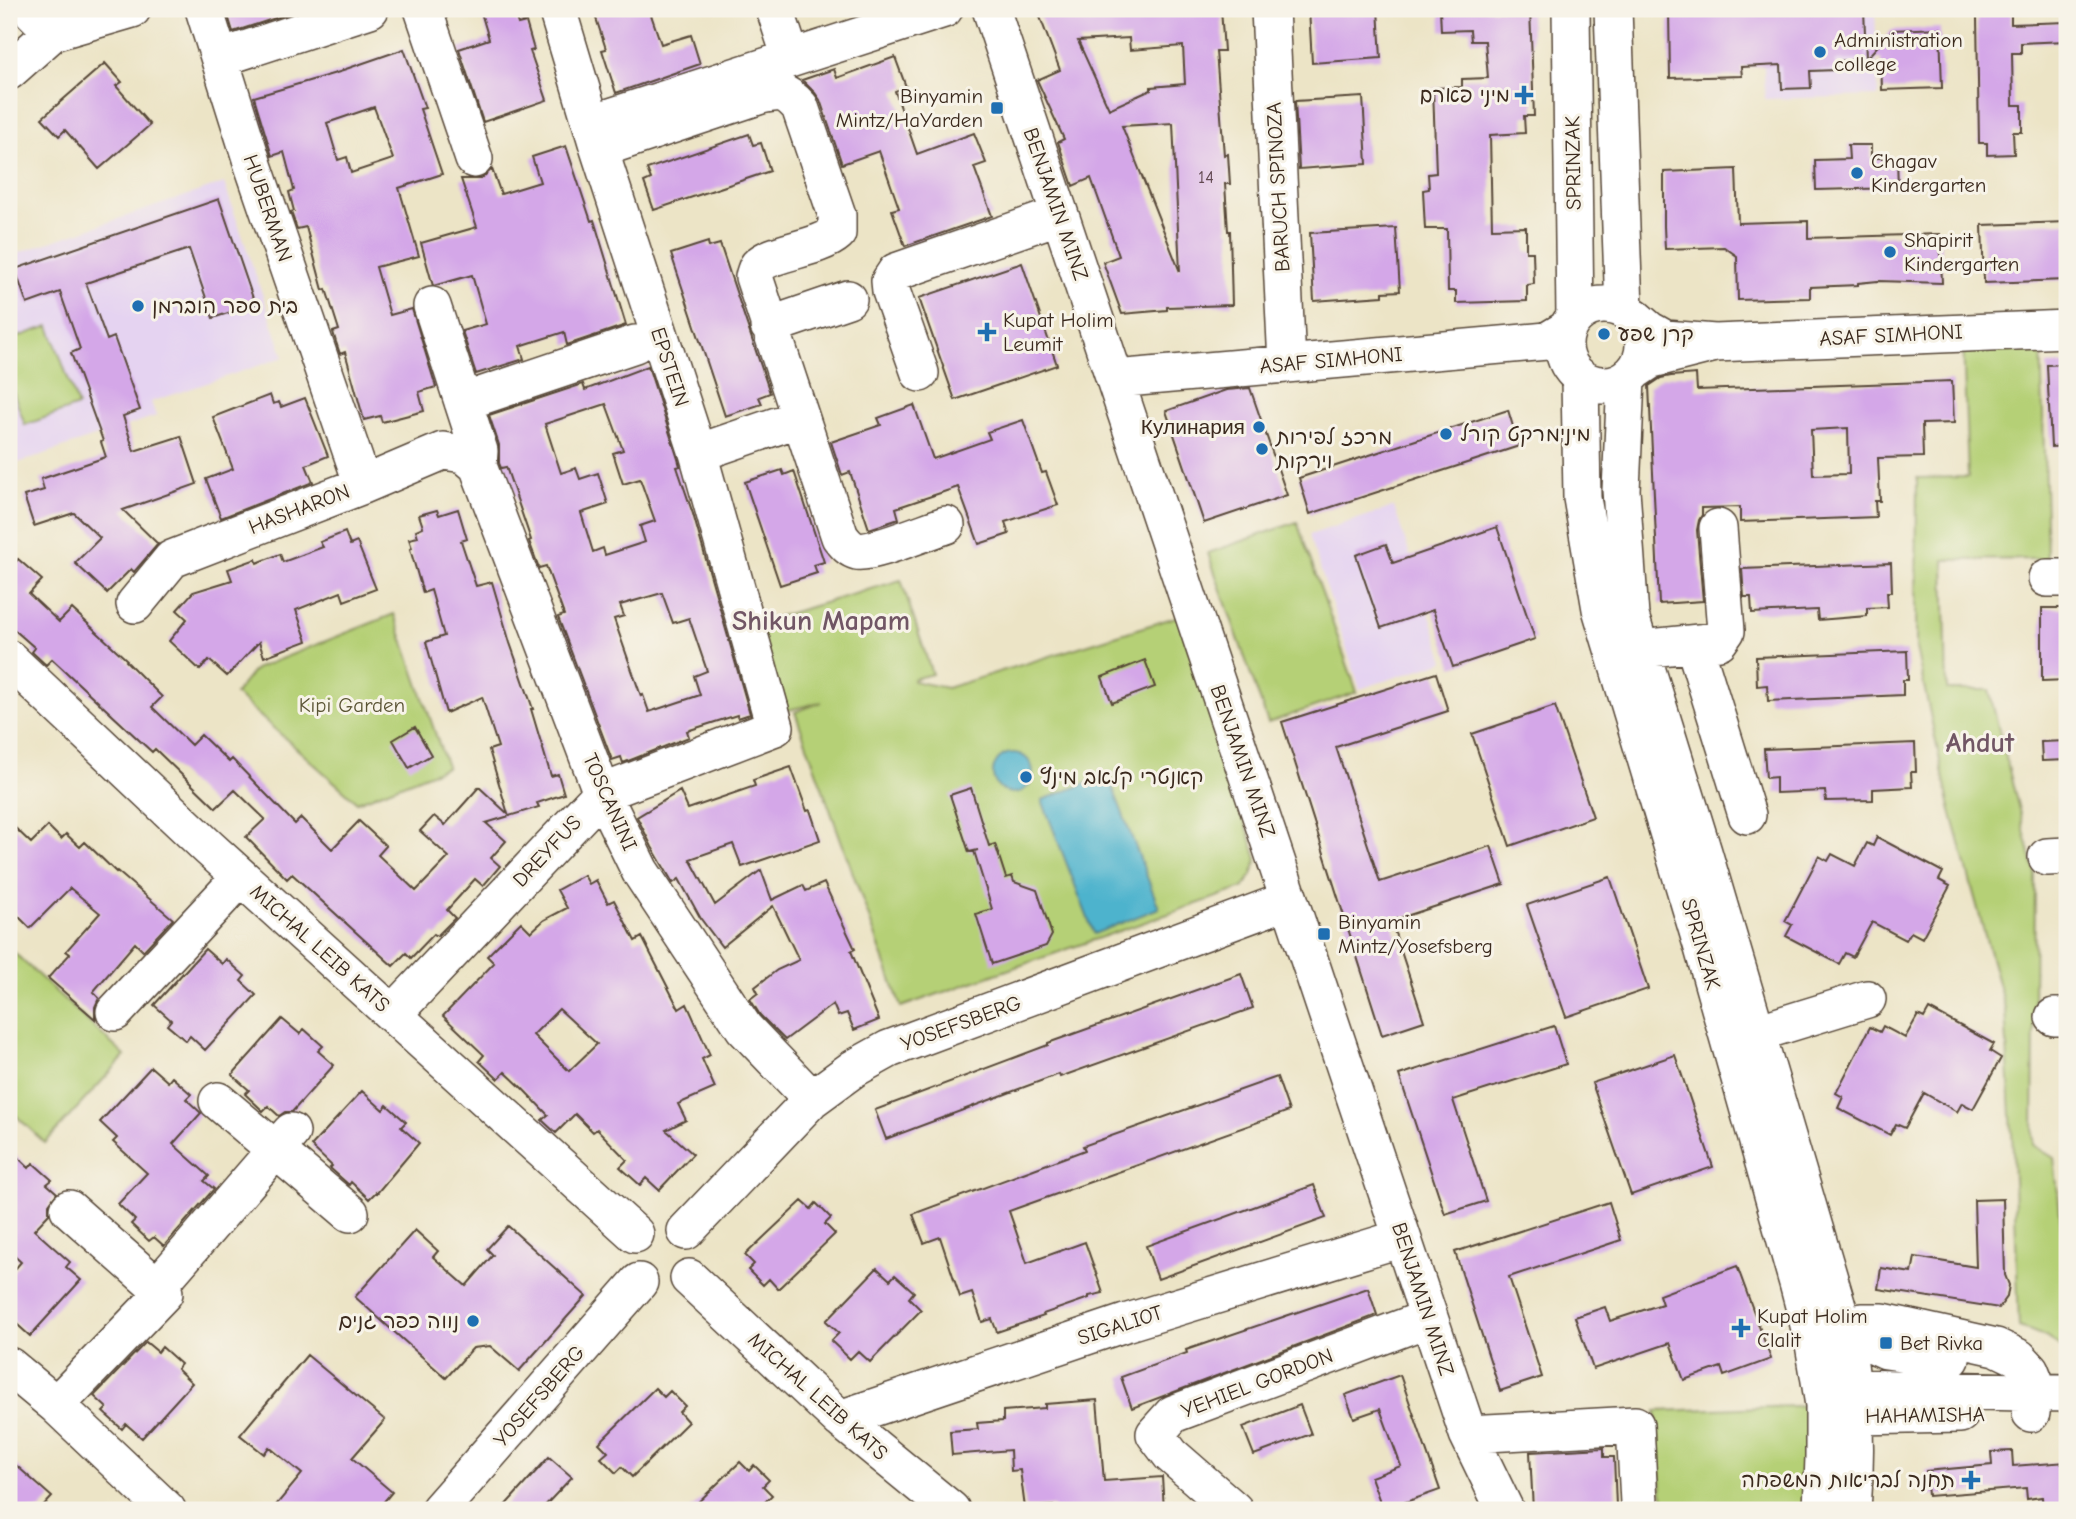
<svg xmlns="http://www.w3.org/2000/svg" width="2076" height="1519" viewBox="0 0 2076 1519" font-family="'Comic Neue','Playpen Sans Hebrew',sans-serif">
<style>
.built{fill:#e5d3f1}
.green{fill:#b5d076;stroke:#787d4a;stroke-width:2}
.water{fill:#4eb3cd;stroke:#446e76;stroke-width:2}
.building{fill:#d4a7e8;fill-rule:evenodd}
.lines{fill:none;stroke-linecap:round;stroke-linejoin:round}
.minor-casing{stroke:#564637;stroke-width:40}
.minor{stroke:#fff;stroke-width:37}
.poi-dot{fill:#1f6fb2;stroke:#f7f3e8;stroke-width:2.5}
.labels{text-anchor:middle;stroke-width:6;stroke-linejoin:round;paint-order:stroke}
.number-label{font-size:18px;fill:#614950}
.poi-label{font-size:21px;fill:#3b2a1e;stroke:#f7f3e8;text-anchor:start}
.street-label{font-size:21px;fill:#3b2a1e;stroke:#f7f3e8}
.park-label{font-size:21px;fill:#5a5434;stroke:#f7f3e8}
.district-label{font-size:28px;font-weight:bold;fill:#715665;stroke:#f7f3e8}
</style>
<rect width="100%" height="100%" fill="#f7f3e8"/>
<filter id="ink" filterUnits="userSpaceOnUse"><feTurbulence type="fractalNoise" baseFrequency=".0143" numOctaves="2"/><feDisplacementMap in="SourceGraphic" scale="14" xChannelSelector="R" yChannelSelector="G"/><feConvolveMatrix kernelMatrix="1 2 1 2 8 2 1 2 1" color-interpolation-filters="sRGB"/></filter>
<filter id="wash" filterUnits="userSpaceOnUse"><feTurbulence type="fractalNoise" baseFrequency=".00686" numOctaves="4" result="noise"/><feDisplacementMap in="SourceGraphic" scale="28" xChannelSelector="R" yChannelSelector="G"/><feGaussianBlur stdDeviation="1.57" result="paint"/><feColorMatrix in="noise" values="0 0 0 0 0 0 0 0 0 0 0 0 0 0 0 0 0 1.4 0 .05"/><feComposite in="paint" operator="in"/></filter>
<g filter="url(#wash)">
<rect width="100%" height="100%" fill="#ece4c6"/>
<!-- built -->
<path class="built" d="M1762 9H1875L1878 96 1765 99Z
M224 183 284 357 151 402 156 416 9 466V256Z
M1394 507 1445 661 1360 689 1309 535Z"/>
<!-- green -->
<path class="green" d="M49 326 78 406 25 425 9 380V340Z
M2041 340 2047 559 1944 560 1947 690H1989L2035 874 2033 1145 2054 1158 2067 1276V1352C2053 1339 2038 1333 2019 1327L2013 1152 2005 1009 1949 803 1916 648 1917 478 1968 477 1963 341Z
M1297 522 1357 692 1268 723 1208 553Z
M901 580 932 674 913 679V681L947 688 1179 616 1257 859 1252 875 1243 888 901 1007 795 712 822 702 784 711 757 623Z
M394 614 447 767 357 802 235 694 255 669Z
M9 948 125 1056 45 1143 9 1109Z
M1824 1405 1822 1510H1669L1662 1493 1656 1411Z"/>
<!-- water -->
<path class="water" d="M993 773a20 20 0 1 1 40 0a20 20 0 1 1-40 0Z
M1108 775 1159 908 1094 934 1042 800Z"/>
<g id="blocks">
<!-- building -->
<path class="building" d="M226 9H303L233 32Z
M480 9H513L518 24 526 22 534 50 530 51 547 100 483 122 459 49 489 39Z
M593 9H649L661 44 691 35 700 64 616 93 602 50 606 49Z
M1037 9H1221L1224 51H1216L1224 155 1228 154 1230 184H1225L1228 231H1230L1232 305 1167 307V310L1122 314 1103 262 1119 256 1091 178 1073 186 1058 142 1064 139 1037 80 1060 70ZM1129 38 1130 50 1183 46 1185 84 1151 87V90L1109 109 1078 41ZM1173 123 1180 272 1122 126Z
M1309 9H1378L1381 58 1312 63Z
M1440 9H1530L1534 116H1524L1525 133 1490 135 1492 228 1526 227V252H1533L1534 284 1527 285V301L1456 303V291H1448L1447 229H1425L1423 190 1429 189 1428 174 1436 173 1433 88 1462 87V79L1488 78 1485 41H1471L1470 30 1441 31Z
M1669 9H1741V14L1782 13V9H1864L1866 59 1892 30 1940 28 1942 88 1882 90 1881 59 1836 61V70L1810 71 1811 88 1782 89 1781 65 1741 67 1742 76 1670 78Z
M1985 9H2011V24L2067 22V41L2021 43V53H2012L2013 105H2022V132H2013L2014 154 1987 155V143H1979L1977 17H1985Z
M404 49 425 108 420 109 442 174 399 188 419 256 376 267 390 315 412 309 436 387 419 392 424 411 382 422 380 416 364 420 345 352 340 354 336 342 333 332 339 330 326 289 323 290 306 227 297 229 291 212 294 211 289 192 294 190 284 152 272 156 254 97 343 71V70ZM374 107 393 159 351 173 347 157 338 160 327 123Z
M895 57 906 87 895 91 917 154 974 133 986 163 974 167 992 216 905 246 892 210 899 208 879 151 842 164 820 100 815 93 802 80 834 69 837 78Z
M105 63 122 82 116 86 150 125 99 169 65 130 59 136 42 118Z
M1363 97 1367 164 1299 169 1295 101Z
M749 134 753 145 761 143 770 171 654 210 644 182 651 179 647 169Z
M1848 145H1871V158H1897L1898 188 1816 190 1815 160 1849 159Z
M566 146 591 221 594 220 626 325 567 345 564 332 520 346 524 359 476 374 462 331 486 324 472 275 433 286 421 243 477 227 461 179H481L492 169 501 194 540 182 532 157Z
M1736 169 1738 223 1808 221V238L1940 234 1942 283 1878 281 1858 283V285L1810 287V298L1738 300 1737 256 1724 247 1665 249 1664 226V172Z
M219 199 255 304 213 318 189 249 86 283 107 340 114 337 140 410 123 416 134 451 181 436 197 484 123 510 158 544 134 572 131 569 107 593 75 563 100 538 74 513 34 526 24 496 44 490 41 479 106 457 101 442 103 441 71 353 80 349 60 292 27 304 15 269Z
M2067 222V280L1984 283 1982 225Z
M1396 228 1400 291 1383 292V296L1314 301 1310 233Z
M708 242 709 247 720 244 770 393 759 397 762 404 725 416 671 254Z
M1022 263 1057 365 955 400 919 298Z
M2067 364V446L2051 447 2047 365Z
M648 366 678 459 680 466 677 467 693 514 750 714 738 718 737 715 687 731 689 737 623 763 621 757 612 760 558 617 564 615 546 566 539 568 529 541 531 540 506 467 501 468 499 463V445L489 415 583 384 585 390ZM606 404 623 450 613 453 623 484 640 479 655 521 640 526 645 542 605 555 603 548 593 552 581 513 608 504 598 473 580 479 576 468 561 473 545 424ZM662 593 673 623 689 618 707 671 694 676 700 695 649 712 643 695 641 696 614 619 624 616 620 605Z
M1696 374 1697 390 1952 381 1954 423 1922 424 1923 457 1878 458 1880 501H1875L1876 517 1740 522V507L1702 508V515L1699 520 1697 530 1703 601 1659 604 1649 386 1661 378 1671 376ZM1848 428 1849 474 1813 475 1811 430Z
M1250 388 1287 495 1204 523 1166 411 1226 390Z
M270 395 273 404 279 402 281 407 305 398 328 456 306 465 313 482 221 518 206 479 233 469 213 417Z
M914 405 933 459 990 439 987 432 1023 420 1042 473 1046 472 1058 505 1005 522 1009 534 979 544 958 487 896 508 899 519 869 529 850 472 842 475 831 442 881 425 878 418Z
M1508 410 1519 446 1310 514 1299 478Z
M782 470 784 475 794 471 824 562 814 565 817 573 780 585 745 482Z
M458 509 467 539 461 541 476 586 492 582 510 643 533 709H531L551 776 558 774 564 794 537 803 539 807 486 823 506 841 491 858 500 866 483 886 475 879 447 910 455 918 437 936 434 934 411 958 406 953 393 966 292 874 287 879 246 837 265 819 235 790 216 808 155 749 152 752 52 659 46 665 32 652 35 648 9 625V570L18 559 42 580 29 594 59 622 72 609 127 660 126 661 162 697 152 707 191 745 201 735 229 762 232 759 295 824 301 818 332 849 359 821 386 846 378 855 416 891 449 857 420 831 434 816 445 825 479 787 508 814 489 750 498 747 482 697 446 713 426 642 444 636 431 590 423 593 410 549 412 548 409 539 418 537 416 530 423 527 419 515 437 510 439 515Z
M1497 527 1535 639 1453 667 1433 610 1381 628 1356 555 1386 544 1393 563Z
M345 532 350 545 357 542 376 589 344 601 341 592 296 610 307 641 264 657 259 642 227 676 209 660 200 670 169 641 187 619 177 610 193 592 232 580 228 569 256 559 257 563 280 554 283 562 323 547 320 542Z
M1891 563 1892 592H1887L1888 607 1867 608V616L1818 620 1817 610 1752 613 1751 597H1744L1742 569Z
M2042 608H2067V680L2042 681Z
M1907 651 1908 680H1903V695L1768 701 1767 685 1757 686 1756 657Z
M1145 660 1155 687 1112 703 1102 677Z
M1436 673 1448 711 1336 747 1380 882 1491 846 1504 884 1391 921 1424 1021 1382 1035 1282 722Z
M1555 706 1593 817 1510 846 1472 734Z
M415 727 431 755 409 768 393 740Z
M2067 741V760L2042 761 2041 742Z
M1915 743 1916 772H1911L1912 787 1873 789V800L1826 801 1825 791 1776 793V777L1766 778 1764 749Z
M791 767 807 811 810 810 820 840 742 867 733 844 690 859 715 905 761 870 772 900 803 885 806 891 824 883 855 949 851 951 879 1020 854 1030 847 1013 838 1016 833 1004 785 1040 760 1015 750 999 758 993 755 987 777 970 799 960 773 906 722 947 701 919 679 879 673 883 652 847 637 817 680 791 688 809 755 786 753 780Z
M971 788 989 846 995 844 1006 878 1012 876 1014 882 1037 890 1052 935 1046 946 992 964 976 914 992 909 974 851 978 850 969 852 950 795Z
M9 822 31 843 48 826 61 839 66 834 80 847 85 842 116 872 117 871 173 919 143 951 135 943 93 992 99 998 95 1007V1019L48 978 70 954 66 951 100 913 70 888 30 928 9 907Z
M1877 837 1943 872 1939 880 1950 886 1922 938 1911 932 1906 940 1872 922 1853 957 1845 953 1839 964 1786 936 1792 925 1785 921 1819 856 1828 861 1832 854 1855 866 1867 843 1873 846Z
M584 875 589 884 596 880 608 903 614 900 635 941 642 937 679 1009 687 1004 710 1055 702 1059 715 1088 678 1104 686 1120 666 1130 693 1154 659 1190 646 1178 640 1185 620 1167 627 1160 597 1129 593 1132 575 1114 556 1133 542 1120 548 1115 522 1088 505 1072 498 1079 479 1061 484 1055 443 1016 494 963 487 956 521 922 531 932 544 920 567 908 557 890ZM559 1009 597 1044 569 1071 533 1035Z
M1610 877 1648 989 1566 1017 1527 905Z
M205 949 222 964 226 959 245 976 241 981 256 995 205 1050 190 1036 186 1041 167 1025 171 1020 154 1005Z
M1241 974 1253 1008 1060 1077 1059 1074 886 1139 875 1110 1048 1045V1043Z
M1929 1009 1994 1044 1990 1051 2001 1058 1973 1109 1962 1103 1957 1112 1924 1093 1905 1128 1896 1124 1890 1135 1838 1108 1843 1097 1836 1093 1870 1027 1880 1032 1883 1026 1905 1038 1918 1015 1924 1018Z
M282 1019 300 1034 304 1029 323 1046 318 1051 334 1065 292 1112H285L279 1116 268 1106 263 1111 245 1094 249 1090 232 1075Z
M1554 1026 1566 1064 1453 1100 1486 1201 1445 1214 1399 1075Z
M1675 1055 1713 1167 1631 1195 1592 1083Z
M151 1067 168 1082 172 1077 191 1094 186 1099 201 1113 173 1144 209 1176 204 1181 214 1189 164 1246 154 1237 149 1241 131 1224 135 1220 118 1204 147 1173 113 1142 117 1138 100 1122Z
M1277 1077 1289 1111 1009 1211 1027 1263 1085 1242 1103 1293 1089 1296V1298L1043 1314 1044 1316 997 1332 992 1319 982 1322 972 1293 960 1297 940 1237 924 1243 913 1214 1085 1150 1083 1146Z
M362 1091 383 1110 387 1105 406 1122 401 1127 419 1143 377 1193 376 1192 369 1199 351 1182 349 1185 330 1168 332 1166 311 1146Z
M9 1149 29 1168 33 1163 52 1180 47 1184 57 1193 49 1204V1214L34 1230 70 1262 66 1267 81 1280 30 1336 9 1317V1276L21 1262 9 1251Z
M1314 1185 1326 1218 1158 1279 1146 1246Z
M2003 1199 2005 1275 2009 1285 2007 1297 1999 1308 1878 1289 1881 1268 1912 1273 1915 1257 1976 1267 1974 1200Z
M802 1201 811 1209 816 1203 831 1218 825 1224 835 1234 778 1289 769 1279 763 1285 748 1270 754 1264 745 1255Z
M1609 1202 1621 1240 1509 1277 1542 1377 1500 1391 1455 1252Z
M508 1226 586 1296 519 1371 490 1346 473 1348 446 1378 355 1297 415 1230 438 1251 433 1257 466 1286 493 1255 487 1249Z
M1737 1266 1771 1359 1724 1376 1721 1367 1684 1380 1670 1343 1593 1369 1575 1317 1605 1307 1610 1321 1662 1304 1659 1295Z
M877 1268 890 1280 895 1275 914 1292 909 1298 921 1310 870 1362 858 1351 850 1359 831 1341 839 1333 826 1321Z
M1368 1288 1377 1315 1132 1408 1121 1377 1187 1353 1186 1350Z
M146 1342 158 1352 162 1347 181 1364 177 1369 192 1383 142 1438 126 1424 122 1429 103 1412 107 1408 94 1396Z
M307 1355 385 1420 352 1458 392 1492 377 1510H272L302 1474 269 1447 264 1454 240 1435Z
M1400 1375 1440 1490 1383 1510 1371 1477 1401 1466 1380 1409 1354 1418 1345 1395Z
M655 1388 664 1397 670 1391 685 1406 679 1412 688 1422 632 1477 622 1467 616 1473 601 1458 608 1452 599 1443Z
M1097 1400 1104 1481 1162 1477 1164 1510H1053V1506L1025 1508 1020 1470 1011 1471 1010 1450 952 1455 950 1431 978 1429 977 1423 1003 1421V1411L1045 1408V1404Z
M1300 1405 1311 1434 1254 1455 1243 1427Z
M1604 1448V1457H1614L1616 1506 1606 1507 1607 1510H1533L1530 1452Z
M2012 1451 2013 1466 2067 1462V1510H2043L2042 1497 2027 1499 2026 1488 1928 1496 1926 1471 1992 1465 1991 1452Z
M549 1457 572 1477 541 1510H501Z
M9 1459 52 1497 40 1510H9Z
M740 1462 749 1471 754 1465 769 1480 763 1486 772 1495 757 1510H749L740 1502 732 1510H690Z"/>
</g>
</g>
<g filter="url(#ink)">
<use href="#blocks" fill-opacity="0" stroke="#564637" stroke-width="2"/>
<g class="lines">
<!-- minor casing -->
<g class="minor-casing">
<path id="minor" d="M30 9 53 32 132 9
M204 9 253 165 363 485
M423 9 474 159
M775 9 791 58
M991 9 1468 1434 1505 1510
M1270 9 1287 364
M1571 9 1575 317
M1613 9 1624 309
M220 58 370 9
M9 71 53 32
M592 123 944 9
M599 149 761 95C781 91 786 91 800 107L837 215V233C819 249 770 252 758 266 757 267 754 276 754 277L840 537C845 543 849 549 857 551 872 554 929 530 946 525
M1564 345a40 40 0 1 1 80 0a40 40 0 1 1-80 0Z
M432 306 479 451 478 466 602 793 640 871 744 1028 812 1099
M1635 318 1649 330 1665 339 1715 343 1652 359 1637 369
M769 326 848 299
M1715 343 2067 329
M920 373 891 291 890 281 896 272 1060 215
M1580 378 1582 498 1601 609 1703 948 1798 1283 1814 1344 1824 1405V1457L1822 1510
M1115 379 1547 341 1567 329
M1626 379 1621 490 1630 616 1703 852 1843 1326C1855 1387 1857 1448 1852 1510
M463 402 635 344
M698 453 800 418
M2047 578H2067
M135 604 172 559 363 485 443 451 464 454 478 466
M1694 644 1747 815
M1640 649 1719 641 1726 631 1718 528
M9 659 209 848 635 1234
M2047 857 2067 856
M115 1012 241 877
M393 1014 602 793 775 727 698 453 599 149 557 9
M2054 1017H2067
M1734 1040 1867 999
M218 1101 350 1213
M686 1231 812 1099 853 1069 889 1049 1289 900
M689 1278 840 1419 951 1510
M157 1287 291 1132
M1843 1326 1864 1340 1886 1350 1951 1359
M1823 1337 1843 1326 1862 1322H1883L1996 1347 2019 1358 2030 1370 2034 1380 2031 1413
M9 1366 56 1405 167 1510
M1831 1401 1853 1388 2067 1393
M56 1405 164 1293 69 1209
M1831 1407 1855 1416 1960 1414
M840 1419 1125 1323 1402 1238
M1468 1434 1635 1425 1639 1503
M439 1510 639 1282
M1234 1510 1171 1455 1155 1434 1173 1414 1429 1318"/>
</g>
<!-- minor -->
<use href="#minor" class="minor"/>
</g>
</g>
<!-- markers -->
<g class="poi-dot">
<circle cx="1820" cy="52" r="7"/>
<path d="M1520.5 84.5h7v7h7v7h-7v7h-7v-7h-7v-7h7z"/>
<rect x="990" y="101" width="14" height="14" rx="3.5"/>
<circle cx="1857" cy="173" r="7"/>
<circle cx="1890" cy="252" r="7"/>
<circle cx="138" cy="306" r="7"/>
<path d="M983.5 321.5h7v7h7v7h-7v7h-7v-7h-7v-7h7z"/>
<circle cx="1604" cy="334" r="7"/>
<circle cx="1259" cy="427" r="7"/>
<circle cx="1446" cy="434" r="7"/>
<circle cx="1262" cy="449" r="7"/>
<circle cx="1026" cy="777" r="7"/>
<rect x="1317" y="927" width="14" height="14" rx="3.5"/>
<circle cx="473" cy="1321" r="7"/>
<path d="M1737.5 1317.5h7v7h7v7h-7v7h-7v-7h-7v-7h7z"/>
<rect x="1879" y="1336" width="14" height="14" rx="3.5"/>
<path d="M1967.5 1469.5h7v7h7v7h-7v7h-7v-7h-7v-7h7z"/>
</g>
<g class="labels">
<!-- number labels -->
<g class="number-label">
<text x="1206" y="183">14</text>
</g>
<!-- poi labels -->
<g class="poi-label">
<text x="1834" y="47">Administration<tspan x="1834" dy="24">college</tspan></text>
<text x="1510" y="102" text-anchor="end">מיני פארם</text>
<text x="983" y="103" text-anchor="end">Binyamin<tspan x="983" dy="24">Mintz/HaYarden</tspan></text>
<text x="1871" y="168">Chagav<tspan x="1871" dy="24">Kindergarten</tspan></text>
<text x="1904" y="247">Shapirit<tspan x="1904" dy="24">Kindergarten</tspan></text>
<text x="152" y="313">בית ספר הוברמן</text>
<text x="1003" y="327">Kupat Holim<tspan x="1003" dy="24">Leumit</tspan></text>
<text x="1618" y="341">קרן שפע</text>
<text x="1245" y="434" text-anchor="end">Кулинария</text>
<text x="1460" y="441">מינימרקט קורל</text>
<text x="1276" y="444">מרכז לפירות<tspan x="1276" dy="24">וירקות</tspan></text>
<text x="1040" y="784">קאנטרי קלאב מינץ</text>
<text x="1338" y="929">Binyamin<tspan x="1338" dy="24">Mintz/Yosefsberg</tspan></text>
<text x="1757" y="1323">Kupat Holim<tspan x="1757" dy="24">Clalit</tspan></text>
<text x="459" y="1328" text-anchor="end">נווה כפר גנים</text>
<text x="1900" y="1350">Bet Rivka</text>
<text x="1955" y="1487" text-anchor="end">תחנה לבריאות המשפחה</text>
</g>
<!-- street labels -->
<g class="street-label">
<text transform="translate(1573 163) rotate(-91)" y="7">SPRINZAK</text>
<text transform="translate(1278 187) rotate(-93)" y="7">BARUCH SPINOZA</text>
<text transform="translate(1056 204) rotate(71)" y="7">BENJAMIN MINZ</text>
<text transform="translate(268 208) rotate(71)" y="7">HUBERMAN</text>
<text transform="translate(1891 335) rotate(-3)" y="7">ASAF SIMHONI</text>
<text transform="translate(1331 360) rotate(-5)" y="7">ASAF SIMHONI</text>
<text transform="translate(670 367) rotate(72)" y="7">EPSTEIN</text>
<text transform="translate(299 509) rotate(-21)" y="7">HASHARON</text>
<text transform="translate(1243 761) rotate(71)" y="7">BENJAMIN MINZ</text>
<text transform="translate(610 802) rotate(66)" y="7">TOSCANINI</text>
<text transform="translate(547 851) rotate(-47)" y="7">DREYFUS</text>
<text transform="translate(1701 944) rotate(74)" y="7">SPRINZAK</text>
<text transform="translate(320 948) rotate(42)" y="7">MICHAL LEIB KATS</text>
<text transform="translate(961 1023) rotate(-20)" y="7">YOSEFSBERG</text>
<text transform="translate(1423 1299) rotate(72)" y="7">BENJAMIN MINZ</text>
<text transform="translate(1120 1325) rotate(-18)" y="7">SIGALIOT</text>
<text transform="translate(1257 1383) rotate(-21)" y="7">YEHIEL GORDON</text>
<text transform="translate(539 1396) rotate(-49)" y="7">YOSEFSBERG</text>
<text transform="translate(818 1396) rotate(42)" y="7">MICHAL LEIB KATS</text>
<text transform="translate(1925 1415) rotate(-1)" y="7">HAHAMISHA</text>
</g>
<!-- park labels -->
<g class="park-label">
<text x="352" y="712">Kipi Garden</text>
</g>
<!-- district labels -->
<g class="district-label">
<text x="821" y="630">Shikun Mapam</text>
<text x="1980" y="752">Ahdut</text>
</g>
</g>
<!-- margin -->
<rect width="2076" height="1519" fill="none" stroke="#f7f3e8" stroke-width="35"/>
</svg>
